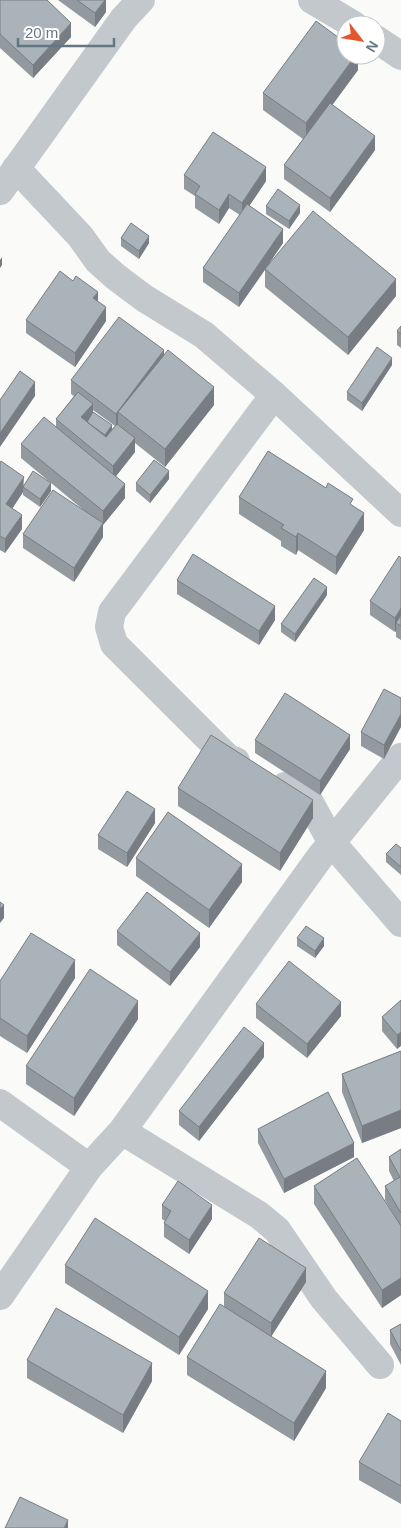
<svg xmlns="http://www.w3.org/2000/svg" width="401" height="1528" viewBox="0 0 401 1528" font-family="Helvetica,sans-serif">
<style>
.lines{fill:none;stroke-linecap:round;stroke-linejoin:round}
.street{stroke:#c3c8cc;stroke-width:28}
.wall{fill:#929a9f;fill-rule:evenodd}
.shaded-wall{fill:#777d82}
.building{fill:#aab3b9;stroke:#777d82}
</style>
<rect width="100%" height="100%" fill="#fafaf8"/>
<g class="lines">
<!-- street -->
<path class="street" d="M312 0 354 25
M376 39 401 56
M16 168 80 236 98 261 116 277 144 298 204 335 274 395 401 513
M0 191 124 18 141 0
M236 761 228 758 114 644 109 627 112 612 274 395
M285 786 308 799 332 843 401 923
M0 1103 89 1167
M122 1131 259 1215 277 1230 324 1299 380 1365
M0 1296 89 1167 122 1131 320 857 401 757"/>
</g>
<!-- wall -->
<path class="wall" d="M0 0 71 37 33 78 0 48Z
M58 0H106V12L95 27Z
M358 55V70L332 105 375 150 330 212 284 179V165L303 139 263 110V93Z
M184 175 266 181 249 206 283 243 267 267 396 296 348 355 265 287V270L239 307 203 282V268L240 215 229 208 219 224 195 208V196L184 189Z
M266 206 300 213 289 229 266 214Z
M121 238 149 243 139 259 121 246Z
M98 301 106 321 75 367 26 333V320Z
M401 326V348L397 345V331Z
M164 355 214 405 165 467 135 443V452L116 476 125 498 103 525V537L74 582 23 548V534L86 512 21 458V444L56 427V419L74 396 71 394V380ZM93 410 115 426 112 429 93 413Z
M392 365 362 411 347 400V392Z
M0 463 24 486 51 491 40 507 23 495V492L12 509 22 529 5 553 0 550Z
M169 479 150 503 136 491V483Z
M239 497 353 506 364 530 336 575 298 550 296 555 281 546V541L239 514Z
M401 558V640L396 637V631L395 632 370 615V601Z
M177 580 275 620 259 645 177 594Z
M327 595 295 642 281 632V624Z
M401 698 384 759 361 746V732Z
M255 740 350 749 320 795 255 753Z
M178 788 313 818 280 871 178 806Z
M155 823 127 867 98 849V835Z
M401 848V875L386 862V854Z
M136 858 242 882 209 928 136 876Z
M117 931 200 947 170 986 117 945Z
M297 938 324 946 315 958 297 946Z
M75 978 27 1053 0 1036V981Z
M401 1000 397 1049 382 1031V1017Z
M256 1004 341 1016 307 1058 256 1018Z
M138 1019 74 1116 26 1084V1066Z
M401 1051V1128L362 1143 342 1092V1074Z
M264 1057 199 1141 179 1125V1111Z
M258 1129 354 1157 284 1193 258 1143Z
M401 1149V1295L382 1308 314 1204V1186L395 1217 385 1200V1186L394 1181 389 1171V1157Z
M162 1205 212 1219 189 1254 164 1237V1223L165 1221 162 1219Z
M65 1265 208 1309 179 1355 65 1283Z
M306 1282 271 1336 326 1388 294 1441 187 1375V1357L224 1307V1293Z
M401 1324V1365L390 1344V1330Z
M27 1360 152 1381 123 1433 27 1378Z
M401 1421V1504L359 1480V1462Z"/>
<!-- shaded-wall -->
<path class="shaded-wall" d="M105 0H106V12L95 27V13Z
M71 23V37L33 78V65Z
M356 55H358V70L306 141V123Z
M375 136V150L330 212V198Z
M266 167V181L242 217V203Z
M229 194V208L219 224V210Z
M300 205V213L289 229V221Z
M283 229V243L239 307V293Z
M149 236V243L139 259V251Z
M2 257V265L0 268V260Z
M396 279V296L348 355V337Z
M98 292V305L93 298Z
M106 307V321L75 367V353Z
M164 350V364L118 412V425L116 428V414Z
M392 358V365L362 411V403Z
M35 382V396L0 447V433Z
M214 387V405L165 467V449Z
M93 404V418L88 423 81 417Z
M112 425V433L105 443V435Z
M135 438V452L113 480V466Z
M169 471V479L150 503V495Z
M24 477 23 492 6 518V504Z
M51 483V491L40 507V499Z
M125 484V498L103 525V537L74 582V568L103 524V511Z
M364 513V530L336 575V557Z
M22 515V529L5 553V539Z
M298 533V550L296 555V537Z
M327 587V595L295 642V634Z
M275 606V620L259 645V631Z
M401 608V622L396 623V631L395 632V618Z
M401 714V727L384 759V745Z
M350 735V749L320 795V781Z
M313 800V818L280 871V853Z
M155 809V823L127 867V853Z
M242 864V882L209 928V910Z
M4 905V918L0 923V909Z
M200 933V947L170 986V972Z
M324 938V946L315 958V951Z
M75 960V978L27 1053V1036Z
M138 1001V1019L74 1116V1098Z
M341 1002V1016L307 1058V1044Z
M401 1032V1046L397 1049V1035Z
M264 1043V1057L199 1141V1127Z
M401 1110V1128L362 1143V1126Z
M354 1143V1157L284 1193V1179Z
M212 1205V1219L189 1254V1240Z
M306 1268V1282L271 1337V1323Z
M401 1278V1295L382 1308V1290Z
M208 1291V1309L179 1355V1337Z
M152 1363V1381L123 1433V1415Z
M326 1371V1388L294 1441V1423Z
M68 1520V1528H64Z"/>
<!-- building -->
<path class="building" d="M0 0H47L71 23 33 65 0 34Z
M77 0H105L95 13Z
M316 21 346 43V55H356L306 123 263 93Z
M330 103 375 136 330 198 284 165Z
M213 132 266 167 242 203 229 194 219 210 195 194 200 186 184 175Z
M278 189 300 205 289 221 266 206Z
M247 204 283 229 239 293 203 268Z
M313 211 396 279 348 337 265 269Z
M131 223 149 236 139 251 121 238Z
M60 271 73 281 76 276 98 292 93 298 106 307 75 353 26 320Z
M119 317 164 350 116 414 71 380Z
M401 326V334L397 331Z
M377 347 392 358 362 403 347 392Z
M168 350 214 387 165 449 118 412Z
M20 371 35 382 0 433V400Z
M78 392 93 404 81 417 106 437 117 424 135 438 113 466 56 419Z
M93 412 112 425 105 435 87 422Z
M44 417 125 484 103 511 21 444Z
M268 451 326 488 328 483 353 499 350 504 364 513 336 557 298 533 296 537 281 528 284 525 239 497Z
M154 460 169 471 150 495 136 483Z
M1 461 24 477 6 504 22 515 5 539 0 536V463Z
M33 471 51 483 40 499 23 487Z
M53 490 103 523 74 568 23 534Z
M193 554 275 606 259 631 177 580Z
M399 556 401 558V608L395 618 370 601Z
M314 578 327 587 295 634 281 624Z
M401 615V626L396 623Z
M384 689 401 698V714L384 745 361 732Z
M285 693 350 735 320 781 255 740Z
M211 735 313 800 280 853 178 788Z
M127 791 155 809 127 853 98 835Z
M168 812 242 864 209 910 136 858Z
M396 844 401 848V867L386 854Z
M147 892 200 933 170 972 117 931Z
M0 902 4 905 0 909Z
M306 926 324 938 315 951 297 938Z
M31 933 75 960 27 1036 0 1018V981Z
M289 961 341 1002 307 1044 256 1004Z
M90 969 138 1001 74 1098 26 1066Z
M401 1000V1032L397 1035 382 1017Z
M244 1027 264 1043 199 1127 179 1111Z
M401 1051V1110L362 1126 342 1074Z
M328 1092 354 1143 284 1179 258 1129Z
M401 1149V1213L385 1186 400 1177 389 1157Z
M357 1158 401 1226V1278L382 1290 314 1186Z
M178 1181 212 1205 189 1240 164 1223 171 1211 162 1205Z
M95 1218 208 1291 179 1337 65 1265Z
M259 1238 306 1268 271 1323 224 1293Z
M220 1304 326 1371 294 1423 187 1357Z
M56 1308 152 1363 123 1415 27 1360Z
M401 1324V1351L390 1330Z
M388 1413 401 1421V1486L359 1462Z
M20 1497 68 1520 64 1528H5Z"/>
<!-- north arrow -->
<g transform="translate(361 40) rotate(121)"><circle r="24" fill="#ffffff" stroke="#c1c8cd"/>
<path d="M0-4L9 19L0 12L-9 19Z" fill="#e4572e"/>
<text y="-8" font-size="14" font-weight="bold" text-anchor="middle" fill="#657683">N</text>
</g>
<!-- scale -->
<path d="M18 38v8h96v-8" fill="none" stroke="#657683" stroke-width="2.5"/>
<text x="25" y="38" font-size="15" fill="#657683" stroke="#ffffff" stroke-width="4" paint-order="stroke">20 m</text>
</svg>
